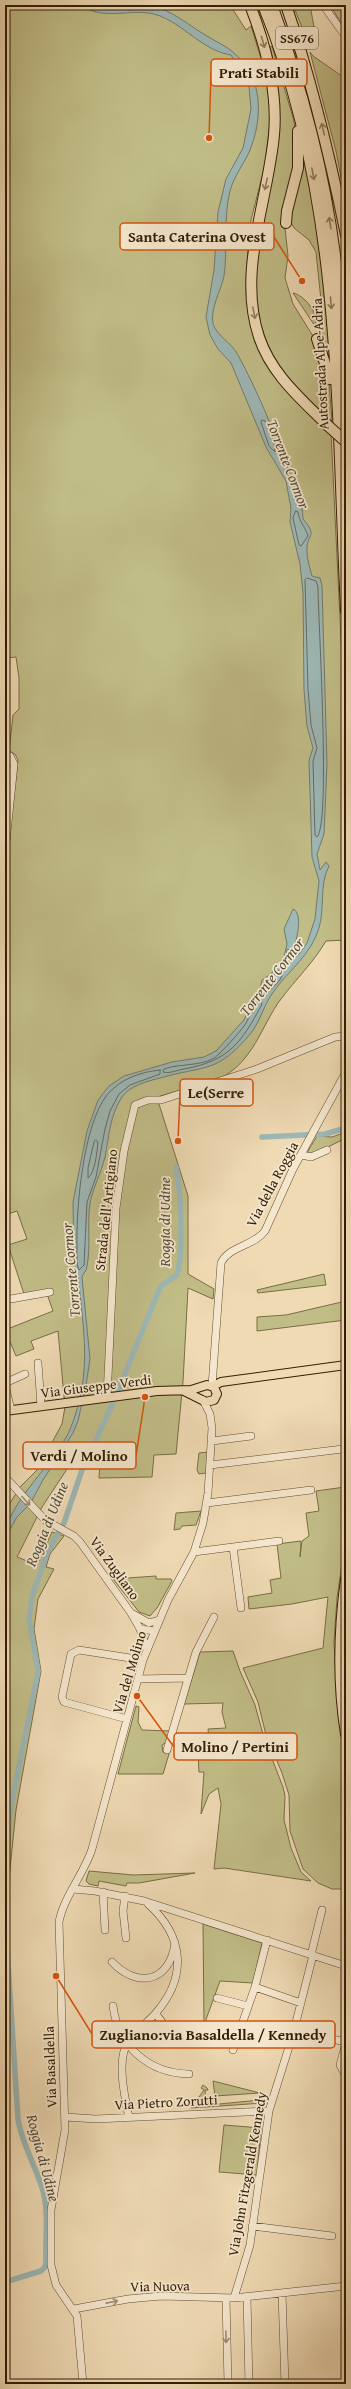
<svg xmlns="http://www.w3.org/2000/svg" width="351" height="2389" viewBox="0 0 351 2389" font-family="'Gentium Book Plus',serif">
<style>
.green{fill:#c1bd87;stroke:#7a6d45}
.water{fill:#9db8b6;stroke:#737a6e}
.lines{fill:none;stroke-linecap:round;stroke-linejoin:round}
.shore{stroke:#686a5c;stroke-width:1}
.canal{stroke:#9db8b6;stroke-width:5.5}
.minor-casing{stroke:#624c2f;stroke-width:8}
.major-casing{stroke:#331d03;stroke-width:10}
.highway-casing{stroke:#331d03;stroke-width:12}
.minor{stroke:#f5e7ce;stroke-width:7}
.major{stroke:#efdab4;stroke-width:8}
.highway{stroke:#efdab4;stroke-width:10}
.highway-bridge-casing{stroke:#331d03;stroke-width:12;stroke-linecap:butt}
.highway-bridge{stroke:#efdab4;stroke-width:10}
.oneway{stroke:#917c5c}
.oneway2{stroke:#9e8c73}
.labels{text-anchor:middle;stroke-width:3.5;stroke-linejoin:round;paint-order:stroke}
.shield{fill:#f5e7ce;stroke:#6d5a40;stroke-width:1}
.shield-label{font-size:13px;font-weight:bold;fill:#331d03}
.street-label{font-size:14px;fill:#331d03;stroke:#f5e7ce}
.water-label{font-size:15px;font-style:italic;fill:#534c39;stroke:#f5e7ce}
.leader{fill:none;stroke:#d6530b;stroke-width:1.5}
.callout-dot{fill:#d6530b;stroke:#f5e7ce;stroke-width:1.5}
.callout{fill:#f5e7ce;stroke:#d6530b;stroke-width:1.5}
.callout-label{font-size:15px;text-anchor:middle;font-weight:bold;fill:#331d03}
</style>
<rect width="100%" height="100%" fill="#efdab4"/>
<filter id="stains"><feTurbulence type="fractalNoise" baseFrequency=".005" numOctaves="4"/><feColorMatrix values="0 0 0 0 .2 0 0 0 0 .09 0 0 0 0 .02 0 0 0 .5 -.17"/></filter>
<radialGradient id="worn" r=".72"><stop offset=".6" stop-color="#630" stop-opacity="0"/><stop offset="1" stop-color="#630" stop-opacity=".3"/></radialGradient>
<!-- green -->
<path class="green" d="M5 5H230L246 30 251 26 265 71 270 102V121L265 165 251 220 248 243 246 295 250 318 256 340 331 433 346 742V940L326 941C313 963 296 979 281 999 263 1023 256 1054 229 1073 218 1081 173 1092 157 1097L153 1103 159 1104 188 1196V1274L214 1289 213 1299 188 1288 183 1382 176 1454 154 1455 152 1477 99 1478 100 1461 71 1463 42 1507 17 1557 37 1565 52 1532 64 1536 50 1554 46 1567 54 1569 38 1599 34 1629 41 1671 16 1810 8 1889 5 1890V1511L20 1487 37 1470 62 1424 65 1407 58 1331 31 1341 34 1349 16 1356 5 1330 53 1311 46 1291 24 1294 8 1245 27 1239 17 1211 5 1215V874L18 760 15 754 9 751 13 715 19 709V678L16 657 5 658V631L9 630 5 622Z
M293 5H310L316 38 309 45Z
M330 5H346V31Z
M272 46 294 121 297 148 284 219 288 256 285 278 293 304 316 341 329 381 332 421C307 399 281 376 268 345 243 290 263 197 269 137 271 118 275 97 275 77 275 67 272 57 270 47Z
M310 52 313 56 346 79V204L336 151Z
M302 161H305C319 226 325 291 330 358L320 337 322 310 316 252 309 240 294 228 289 218Z
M293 293C304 295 320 314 315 326Z
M346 1132V1138L320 1151 308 1154V1151L317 1136 332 1137Z
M324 1274 326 1285 258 1293 257 1290Z
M346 1301V1320L257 1331V1317L286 1315Z
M208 1452 206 1473 199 1474 197 1470 199 1453Z
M346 1482V1537L337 1598 334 1642 337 1701 346 1777V1889H332L318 1883 303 1869 290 1831 289 1795 282 1773 266 1735 258 1702 243 1668 323 1648 328 1597 292 1604 249 1609 248 1597 272 1593 270 1580 281 1578 277 1544 301 1541 300 1557 302 1541 309 1536 306 1513 319 1511 316 1491 345 1487Z
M201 1511 196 1525 182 1526 180 1529 174 1530 176 1513Z
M156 1576V1579H171L172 1581 157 1608 150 1616 139 1612 113 1579Z
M233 1651 240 1671 255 1705 264 1738 283 1787 285 1796 284 1820 291 1848 301 1872 311 1881 224 1868 214 1869 221 1804 218 1788 209 1794 201 1814 204 1772H199L198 1752 210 1751 208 1729 226 1728 222 1712 223 1703 184 1704 200 1652Z
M136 1706 139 1707 138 1722 142 1730 170 1731 167 1742 162 1745 163 1752 169 1754 163 1774H118Z
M89 1871 133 1875 195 1873 139 1883H127L126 1886 99 1881 98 1886 89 1884 86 1881Z
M203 1924 262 1943 253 1983 220 1981 204 2025Z
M213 2081 260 2093 215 2096Z
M203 2085 207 2088 208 2090H205L206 2102H209V2105L260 2100V2098H266L264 2103 191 2108 204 2090 201 2088Z
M224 2125 261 2128 257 2175 219 2172Z"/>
<!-- water -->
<path class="water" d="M82 5H111L129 10 141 9 142 5C167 5 186 24 207 36 216 42 227 46 235 54 263 77 263 118 250 150 244 164 234 176 230 191 223 219 228 248 224 276 221 291 210 308 213 324 217 336 232 343 238 355 257 390 273 429 287 466 293 483 303 500 303 519 319 537 306 534 307 551 307 560 310 568 312 576L320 578 322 586 327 764 324 834 317 854 320 870 326 862 329 866C319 885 325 908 319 928 311 955 289 970 274 991 264 1004 261 1020 251 1033 217 1074 206 1065 160 1078 148 1081 129 1086 122 1097 110 1115 109 1136 105 1157 101 1173 93 1188 90 1203 87 1224 91 1246 87 1266 87 1271 83 1273 82 1277L90 1359 86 1385 78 1421 73 1433 43 1480 30 1504 17 1517 5 1538C5 1504 58 1461 71 1427 92 1373 84 1333 78 1277L74 1270 73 1202 87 1131 98 1100 109 1086 124 1076 172 1062 204 1057 216 1051 244 1020 253 1000 259 993 262 980 271 974 284 957 287 944 284 929 293 909C304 913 296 944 292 953L290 950 287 949 285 966 299 954 307 943 315 919 319 881 312 857 309 760 313 748 307 726 304 690 303 593 300 564 290 522 291 508 286 481 266 447 231 363 218 349 210 335 206 317 214 270 218 212 226 179 243 148 251 109 249 87 231 55C199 50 180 18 149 13 127 10 100 20 82 5Z"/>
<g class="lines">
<!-- shore -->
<path class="shore" d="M262 420 265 421 274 442 275 452 269 446 261 422Z
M296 511 298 512C299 522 305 526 308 536L301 546 299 545 293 518Z
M307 578 316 581 318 587C318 618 331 824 317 837L315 835 313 761 317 748 311 725 308 689 305 580Z
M281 969 284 971 280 980 263 998 265 983Z
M260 1001 262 1004C242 1042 229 1061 184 1069 177 1070 169 1074 163 1072L164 1069C180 1063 207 1067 219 1054 225 1048 245 1027 247 1021 251 1014 253 1005 260 1001Z
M160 1070V1074L130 1085 119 1094 110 1111 105 1129 96 1177 87 1202 84 1265 79 1270C76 1264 77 1253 77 1246 76 1209 83 1125 107 1095 120 1079 140 1072 160 1070Z
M96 1140 98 1142C97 1152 95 1173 88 1178V1168L94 1142Z"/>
<!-- canal -->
<path class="canal" d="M262 1137 325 1134 346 1128
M5 1863 11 1807 38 1671 29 1619 32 1597 47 1553 64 1523 82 1470 113 1403 159 1290 162 1285 177 1275C184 1249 181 1194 176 1167
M5 1916 18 2119C22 2145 36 2166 43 2191 49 2214 45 2239 46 2262L45 2267 41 2271 5 2282"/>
<!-- minor casing -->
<g class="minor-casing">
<path id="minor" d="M323 5 346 37
M5 755 10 756 14 764 5 851
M302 1155 311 1157 327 1150
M5 1300 50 1292
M38 1363 41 1406
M5 1383 25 1374
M5 1385 11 1410
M212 1386 221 1263C229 1246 254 1246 265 1231L293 1169 346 1072
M107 1397 116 1208 124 1151 135 1105 148 1100H161L257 1069 335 1037 346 1036
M212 1441 251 1436
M210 1465 343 1449
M5 1477 45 1520 74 1536 80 1542 131 1613 140 1629 155 1631
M207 1503 311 1490
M233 1547 241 1608
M194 1552 279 1541
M133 1614 149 1623 159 1620
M140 1629 147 1650
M138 1679 188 1678
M127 1719 64 1702 62 1697 71 1654 79 1650 143 1660
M167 1750 196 1652 214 1617
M73 1889 95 1891 144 1901 346 1966
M103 1892 105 1930
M125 1896 123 1911 126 1938
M267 1940 255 1987 301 2003
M311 1955 322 1910
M112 1962C138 1989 170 1982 175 1943
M217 1998 248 2006
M113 2006C118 2046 148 2073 189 2074
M156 2014 165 2026 176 2034
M294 2031 346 2042
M346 2043 340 2065 346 2076
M233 2050 255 1987
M65 2117 96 2119 269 2111
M129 2118C125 2098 116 2060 128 2042 135 2031 147 2023 155 2014 188 1977 184 1936 148 1904
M252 2226 332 2236
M282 2293 285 2384
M247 2297 249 2384
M226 2298 228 2384
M234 2298 250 2245 269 2111 293 2034 313 1955
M74 2309 128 2299 161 2296 234 2298 346 2286
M83 2384 77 2316 56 2285 51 2265V2210L65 2130 59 1922C64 1896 84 1874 92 1849L143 1660 168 1600 194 1552 203 1523 208 1493 212 1428 210 1414 203 1400"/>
</g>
<!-- major casing -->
<g class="major-casing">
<path id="major" d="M213 1386 221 1382 346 1365
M5 1411 157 1391 191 1390 207 1385 214 1387 217 1394 214 1400 206 1402 184 1391"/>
</g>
<!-- highway casing -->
<g class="highway-casing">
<path id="highway" d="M250 5C266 46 278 91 274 135 268 201 237 271 259 337 271 373 299 397 325 423
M263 5C342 198 336 406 346 611
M272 5C307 101 332 201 340 302 343 345 344 387 346 430
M286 5C312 81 330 157 346 235
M286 223 287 211 298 168V131
M317 339 330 379
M346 1579C339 1630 338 1684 346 1734"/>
</g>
<!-- minor -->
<use href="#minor" class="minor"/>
<!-- major -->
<use href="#major" class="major"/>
<!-- highway -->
<use href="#highway" class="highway"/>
<!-- highway-bridge casing -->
<g class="highway-bridge-casing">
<path id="highway-bridge" d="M325 423 346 442"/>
</g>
<!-- highway-bridge -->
<use href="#highway-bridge" class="highway-bridge"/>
</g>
<!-- one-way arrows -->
<defs><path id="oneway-shaft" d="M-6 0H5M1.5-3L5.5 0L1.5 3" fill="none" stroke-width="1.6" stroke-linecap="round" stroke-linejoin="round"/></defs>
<g class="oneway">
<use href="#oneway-shaft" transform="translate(263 42) rotate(74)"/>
<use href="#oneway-shaft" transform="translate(323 129) rotate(-103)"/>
<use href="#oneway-shaft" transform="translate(313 174) rotate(79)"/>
<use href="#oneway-shaft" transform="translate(266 184) rotate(102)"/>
<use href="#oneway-shaft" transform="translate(330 223) rotate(-99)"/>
<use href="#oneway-shaft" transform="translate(331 303) rotate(85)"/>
<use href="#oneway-shaft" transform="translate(254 313) rotate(79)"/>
</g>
<g class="oneway2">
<use href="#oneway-shaft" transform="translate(26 1501) rotate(48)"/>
<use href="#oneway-shaft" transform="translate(112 2302) rotate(-11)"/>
<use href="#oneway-shaft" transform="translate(226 2337) rotate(89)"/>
</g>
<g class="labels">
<!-- shield labels -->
<rect class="shield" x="276" y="27" width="42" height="22" rx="3"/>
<g class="shield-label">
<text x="297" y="43">SS676</text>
</g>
<!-- street labels -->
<g class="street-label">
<text transform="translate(320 364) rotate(-93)" y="5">Autostrada Alpe-Adria</text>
<text transform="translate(272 1184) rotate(-62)" y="5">Via della Roggia</text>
<text transform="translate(106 1210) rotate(-84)" y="5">Strada dell'Artigiano</text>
<text transform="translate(96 1386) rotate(-7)" y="5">Via Giuseppe Verdi</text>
<text transform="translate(115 1568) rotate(54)" y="5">Via Zugliano</text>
<text transform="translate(129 1672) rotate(-73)" y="5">Via del Molino</text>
<text transform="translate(50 2067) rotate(-92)" y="5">Via Basaldella</text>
<text transform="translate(166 2102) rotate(-3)" y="5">Via Pietro Zorutti</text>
<text transform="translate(247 2174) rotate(-80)" y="5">Via John Fitzgerald Kennedy</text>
<text transform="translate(160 2286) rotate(-1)" y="5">Via Nuova</text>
</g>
<!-- water labels -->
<g class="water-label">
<text transform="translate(288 464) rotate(69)" y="5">Torrente Cormor</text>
<text transform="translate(272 977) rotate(-52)" y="5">Torrente Cormor</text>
<text transform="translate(165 1222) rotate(-90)" y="5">Roggia di Udine</text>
<text transform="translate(71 1270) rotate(-95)" y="5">Torrente Cormor</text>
<text transform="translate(47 1524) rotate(-68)" y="5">Roggia di Udine</text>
<text transform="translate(43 2158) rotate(75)" y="5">Roggia di Udine</text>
</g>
</g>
<!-- callouts -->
<path class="leader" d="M209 138L211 73M302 281L274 237M178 1141L180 1093M145 1397L136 1456M137 1696L174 1747M56 1976L92 2034"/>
<g class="callout-dot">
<circle cx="209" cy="138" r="4"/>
<circle cx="302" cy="281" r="4"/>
<circle cx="178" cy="1141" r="4"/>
<circle cx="145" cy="1397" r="4"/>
<circle cx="137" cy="1696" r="4"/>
<circle cx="56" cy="1976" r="4"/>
</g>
<g class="callout">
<rect x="211" y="59" width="96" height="27" rx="4"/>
<rect x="120" y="223" width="154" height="27" rx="4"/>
<rect x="180" y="1079" width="73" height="27" rx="4"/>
<rect x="23" y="1442" width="113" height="27" rx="4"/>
<rect x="174" y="1733" width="123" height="27" rx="4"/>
<rect x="92" y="2021" width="243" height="27" rx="4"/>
</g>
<g class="callout-label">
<text x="259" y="78">Prati Stabili</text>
<text x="197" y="242">Santa Caterina Ovest</text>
<text x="216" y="1098">Le(Serre</text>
<text x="79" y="1461">Verdi / Molino</text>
<text x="235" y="1752">Molino / Pertini</text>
<text x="213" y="2040">Zugliano:via Basaldella / Kennedy</text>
</g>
<!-- margin -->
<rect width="351" height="2389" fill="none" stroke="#efdab4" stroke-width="20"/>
<rect x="6" y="6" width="339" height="2377" fill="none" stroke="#331d03" stroke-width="2"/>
<rect x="10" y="10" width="331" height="2369" fill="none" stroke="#331d03"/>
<rect width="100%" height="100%" filter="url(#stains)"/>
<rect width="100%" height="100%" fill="url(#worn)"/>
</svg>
